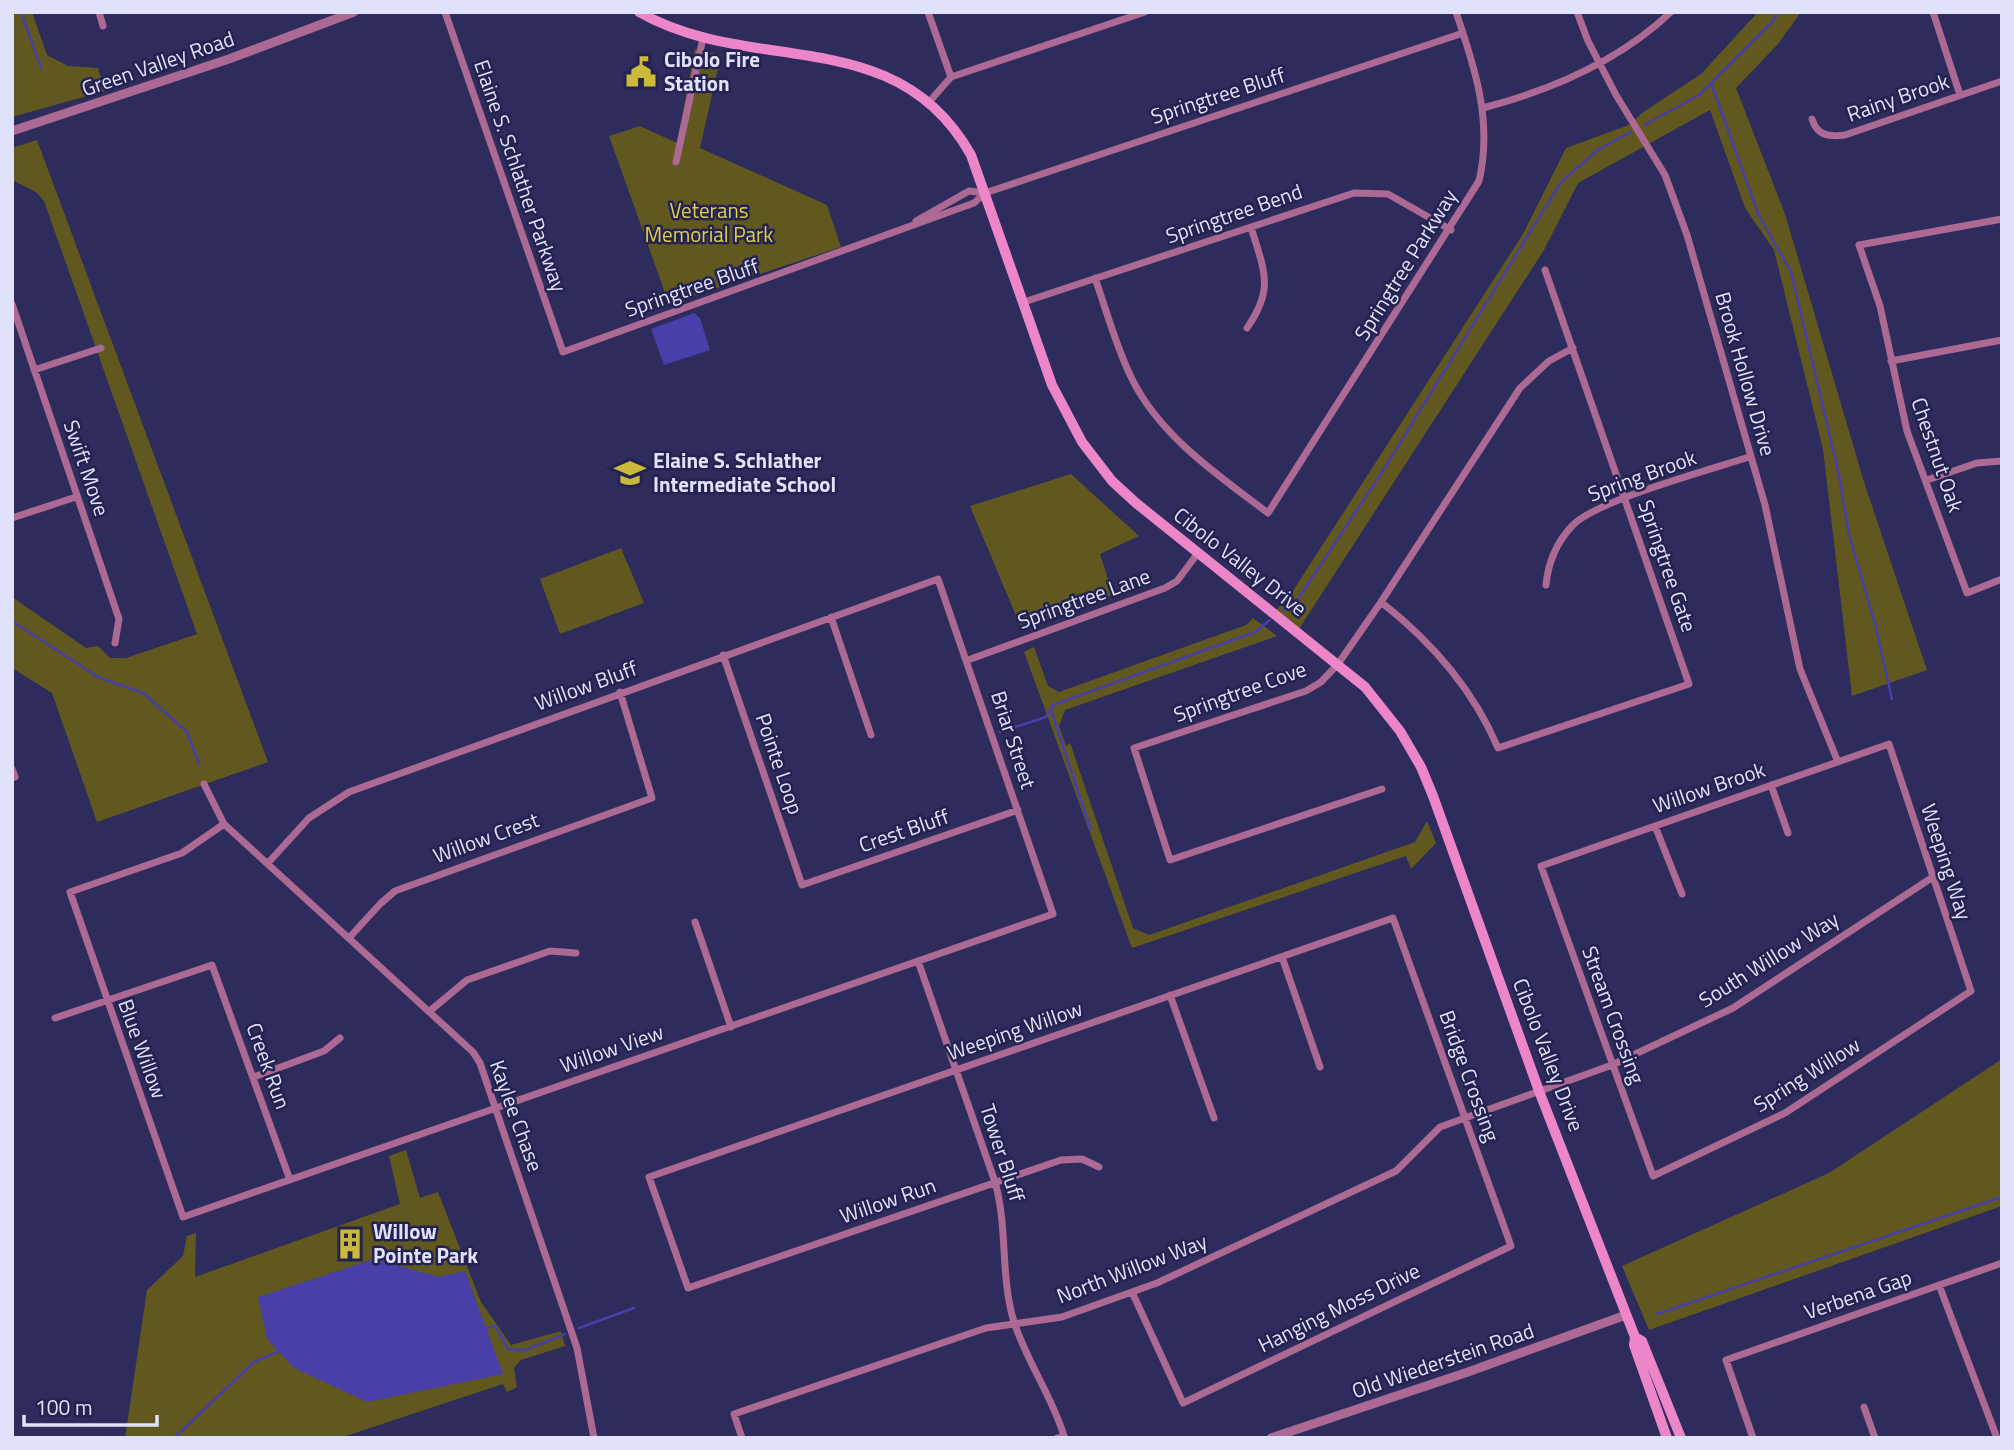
<svg xmlns="http://www.w3.org/2000/svg" width="2014" height="1450" viewBox="0 0 2014 1450" font-family="'Titillium Web',sans-serif">
<style>
.green{fill:#60581f}
.water{fill:#493fa8}
.lines{fill:none;stroke-linecap:round;stroke-linejoin:round}
.stream{stroke:#493fa8;stroke-width:2.5}
.minor{stroke:#ab6993;stroke-width:7}
.tertiary{stroke:#ab6993;stroke-width:9}
.secondary{stroke:#ed85c9;stroke-width:10}
.labels{text-anchor:middle;stroke-width:5;stroke-linejoin:round;paint-order:stroke}
.poi-label{font-size:21px;font-weight:bold;fill:#dfe2fa;stroke:#242251;text-anchor:start}
.street-label{font-size:21px;fill:#dfe2fa;stroke:#242251}
.park-label{font-size:21px;fill:#e0ce44;stroke:#242251}
</style>
<rect width="100%" height="100%" fill="#2d2c5c"/>
<!-- green -->
<path class="green" d="M12 12H32L47 55 68 66 98 68 105 91 12 117Z
M1758 12H1801L1778 44 1736 88 1785 214 1864 482 1927 670 1852 696 1823 449 1774 250 1745 208 1710 110 1578 183 1544 250 1297 632 1273 613 1289 597 1523 234 1566 148 1629 125 1642 113 1701 74Z
M695 49 721 55 700 148 827 205 841 247 669 304 609 136 640 126 677 143Z
M37 140 268 762 97 822 52 693 12 668V597L86 648 98 646 110 658H126L197 634 44 201 36 192 12 180V148Z
M1071 474 1139 536 1100 554 1113 595 1022 630 970 506Z
M621 548 644 603 560 634 540 579Z
M1253 618 1277 636 1065 710 1059 726 1066 746 1070 743 1133 928 1149 935 1415 842 1427 821 1436 843 1411 869 1406 856 1132 948 1024 652 1034 647 1048 686 1059 692 1246 625Z
M2002 1059V1206L1649 1330 1622 1266 1829 1173Z
M406 1150 420 1198 438 1192 481 1302 511 1345 561 1331 565 1346 521 1360 514 1368 517 1387 507 1392 503 1384 340 1438H125L147 1290 183 1256 187 1236 196 1233 195 1277 400 1204 389 1156Z"/>
<!-- water -->
<path class="water" d="M694 313 700 318 710 350 664 365 651 329Z
M374 1259 439 1277 465 1271 503 1374 367 1402 294 1368 267 1339 258 1297Z"/>
<g class="lines">
<!-- stream -->
<path class="stream" d="M21 12 41 68
M1711 83 1759 216 1791 272 1839 475 1849 535 1875 624 1892 699
M1644 125 1699 95 1772 22 1778 12
M1283 610 1298 599 1382 472 1561 182 1599 149 1631 132
M12 621 98 677 143 693 187 732 199 764
M1051 710 1091 830
M1000 732 1046 717 1053 705 1255 632 1270 620
M1657 1314 2002 1197
M579 1328 634 1308
M484 1329 495 1326 508 1349 525 1350 565 1334
M174 1438 254 1362 279 1351"/>
<!-- minor -->
<path class="minor" d="M99 12 103 26
M445 12 563 352 974 203 985 193
M928 12 951 77
M1577 12 1588 41 1616 95 1665 175 1687 235 1765 505 1800 669 1838 762
M1933 12 1960 95
M930 101 951 77 1145 12
M1483 108C1552 90 1619 61 1671 12
M1812 119C1817 136 1829 137 1845 135L2002 81
M676 162 703 38
M2002 219 1859 245 1880 306 1907 431 1967 593 2002 579
M916 221 969 191 985 193 1463 33
M1095 278C1107 312 1116 347 1132 379 1160 436 1219 476 1268 513L1479 181C1493 122 1475 68 1456 12
M1024 302 1354 193 1388 194 1451 230
M12 304 119 619 115 643
M1247 328C1275 288 1264 271 1251 227
M1891 361 2002 340
M34 370 101 348
M1927 480 1977 463 2002 461
M12 518 76 497
M1546 585C1548 563 1557 542 1572 526 1594 501 1712 469 1749 457
M1381 602C1432 642 1473 689 1498 748L1689 684 1545 270
M831 617 871 735
M723 655 802 885 1018 810
M968 660 1165 588 1177 581 1198 553
M1889 744 1971 991 1785 1113 1653 1176 1541 866Z
M12 769 15 777 12 778
M204 784 224 824 473 1052 480 1063 577 1348 594 1438
M1771 785 1788 833
M1382 789 1170 860 1134 748 1306 691 1321 682 1338 664 1381 602 1520 388 1549 361 1573 348
M224 824 182 853 70 892 183 1217 1053 914 938 579 349 792 309 818 268 863
M1655 826 1682 894
M695 922 731 1027
M349 938 380 904 395 891 652 798 620 692
M1282 957 1320 1067
M918 961 995 1182C1008 1228 1000 1276 1014 1322 1027 1362 1052 1396 1064 1436L1057 1438
M1170 995 1214 1118
M431 1010 467 980 550 951 576 953
M55 1018 212 965 290 1180
M254 1077 324 1051 340 1038
M1099 1167 1082 1159 1061 1160 688 1288 649 1177 1393 918 1511 1246 1183 1403 1132 1292
M1939 1285 1997 1438
M1864 1407 1875 1438
M742 1438 734 1414 986 1328 1062 1317 1157 1283 1396 1171 1440 1127 1612 1065 1733 1008 1933 877
M1753 1438 1726 1360 2002 1263"/>
<!-- tertiary -->
<path class="tertiary" d="M12 131 229 59 354 12
M1271 1438 1468 1372 1626 1315"/>
<!-- secondary -->
<path class="secondary" d="M639 12C752 77 896 21 971 155L1052 385 1082 442 1112 481 1136 503 1365 687 1400 731 1421 767 1433 796 1539 1091 1635 1337 1634 1345 1667 1438
M1635 1337 1642 1341 1681 1438"/>
</g>
<!-- icons -->
<defs>
<g id="civic-bare" transform="scale(2.415)"><path d="M-.6-6.5H3V-4.5H.6V-3L4-1V1h2V6H-6V1h2V-1L-.6-3ZM-1.2 2.5V6h2.4V2.5Z" fill="#cbba39" stroke="#242251" stroke-width="2.5" paint-order="stroke"/></g>
<g id="school-bare" transform="scale(2.415)"><path d="M0-5L7-2L0 1L-7-2ZM-4 1L0 2.5L4 1V4Q0 6-4 4Z" fill="#cbba39" stroke="#242251" stroke-width="2.5" paint-order="stroke"/></g>
<g id="building-bare" transform="scale(2.415)"><path d="M-4-6H4V6H1V3H-1V6H-4ZM-2.5-4.3h1.7v1.8h-1.7ZM.8-4.3h1.7v1.8H.8ZM-2.5-1h1.7V.8h-1.7ZM.8-1h1.7V.8H.8Z" fill="#cbba39" stroke="#242251" stroke-width="2.5" paint-order="stroke"/></g>
</defs>
<g fill-rule="evenodd">
<use href="#civic-bare" x="641" y="72"/>
<use href="#school-bare" x="630" y="473"/>
<use href="#building-bare" x="350" y="1244"/>
</g>
<g class="labels">
<!-- poi labels -->
<g class="poi-label">
<text x="664" y="67">Cibolo Fire<tspan x="664" dy="24">Station</tspan></text>
<text x="653" y="468">Elaine S. Schlather<tspan x="653" dy="24">Intermediate School</tspan></text>
<text x="373" y="1239">Willow<tspan x="373" dy="24">Pointe Park</tspan></text>
</g>
<!-- street labels -->
<g class="street-label">
<text transform="translate(158 64) rotate(-19)" y="7">Green Valley Road</text>
<text transform="translate(1218 96) rotate(-18)" y="7">Springtree Bluff</text>
<text transform="translate(1898 98) rotate(-19)" y="7">Rainy Brook</text>
<text transform="translate(520 176) rotate(71)" y="7">Elaine S. Schlather Parkway</text>
<text transform="translate(1234 214) rotate(-19)" y="7">Springtree Bend</text>
<text transform="translate(1406 265) rotate(-58)" y="7">Springtree Parkway</text>
<text transform="translate(692 288) rotate(-19)" y="7">Springtree Bluff</text>
<text transform="translate(1745 374) rotate(74)" y="7">Brook Hollow Drive</text>
<text transform="translate(1937 455) rotate(71)" y="7">Chestnut Oak</text>
<text transform="translate(86 468) rotate(71)" y="7">Swift Move</text>
<text transform="translate(1642 476) rotate(-20)" y="7">Spring Brook</text>
<text transform="translate(1240 562) rotate(38)" y="7">Cibolo Valley Drive</text>
<text transform="translate(1667 566) rotate(71)" y="7">Springtree Gate</text>
<text transform="translate(1084 599) rotate(-20)" y="7">Springtree Lane</text>
<text transform="translate(586 686) rotate(-20)" y="7">Willow Bluff</text>
<text transform="translate(1240 692) rotate(-20)" y="7">Springtree Cove</text>
<text transform="translate(1013 740) rotate(72)" y="7">Briar Street</text>
<text transform="translate(779 764) rotate(71)" y="7">Pointe Loop</text>
<text transform="translate(1709 788) rotate(-19)" y="7">Willow Brook</text>
<text transform="translate(904 831) rotate(-19)" y="7">Crest Bluff</text>
<text transform="translate(486 838) rotate(-20)" y="7">Willow Crest</text>
<text transform="translate(1946 862) rotate(72)" y="7">Weeping Way</text>
<text transform="translate(1769 960) rotate(-32)" y="7">South Willow Way</text>
<text transform="translate(1613 1015) rotate(70)" y="7">Stream Crossing</text>
<text transform="translate(1015 1031) rotate(-19)" y="7">Weeping Willow</text>
<text transform="translate(142 1049) rotate(70)" y="7">Blue Willow</text>
<text transform="translate(612 1049) rotate(-19)" y="7">Willow View</text>
<text transform="translate(1548 1055) rotate(69)" y="7">Cibolo Valley Drive</text>
<text transform="translate(268 1066) rotate(70)" y="7">Creek Run</text>
<text transform="translate(1807 1075) rotate(-32)" y="7">Spring Willow</text>
<text transform="translate(1469 1076) rotate(70)" y="7">Bridge Crossing</text>
<text transform="translate(516 1116) rotate(70)" y="7">Kaylee Chase</text>
<text transform="translate(1002 1153) rotate(72)" y="7">Tower Bluff</text>
<text transform="translate(888 1201) rotate(-19)" y="7">Willow Run</text>
<text transform="translate(1132 1269) rotate(-21)" y="7">North Willow Way</text>
<text transform="translate(1858 1295) rotate(-19)" y="7">Verbena Gap</text>
<text transform="translate(1339 1308) rotate(-26)" y="7">Hanging Moss Drive</text>
<text transform="translate(1443 1361) rotate(-19)" y="7">Old Wiederstein Road</text>
</g>
<!-- park labels -->
<g class="park-label">
<text x="709" y="218">Veterans<tspan x="709" dy="24">Memorial Park</tspan></text>
</g>
</g>
<!-- border -->
<rect width="2014" height="1450" fill="none" stroke="#dfe2fa" stroke-width="28"/>
<!-- scale -->
<path d="M24 1415v10h133v-10" fill="none" stroke="#dfe2fa" stroke-width="3.5"/>
<text x="35" y="1415" font-size="21" fill="#dfe2fa" stroke="#242251" stroke-width="5" paint-order="stroke">100 m</text>
</svg>
